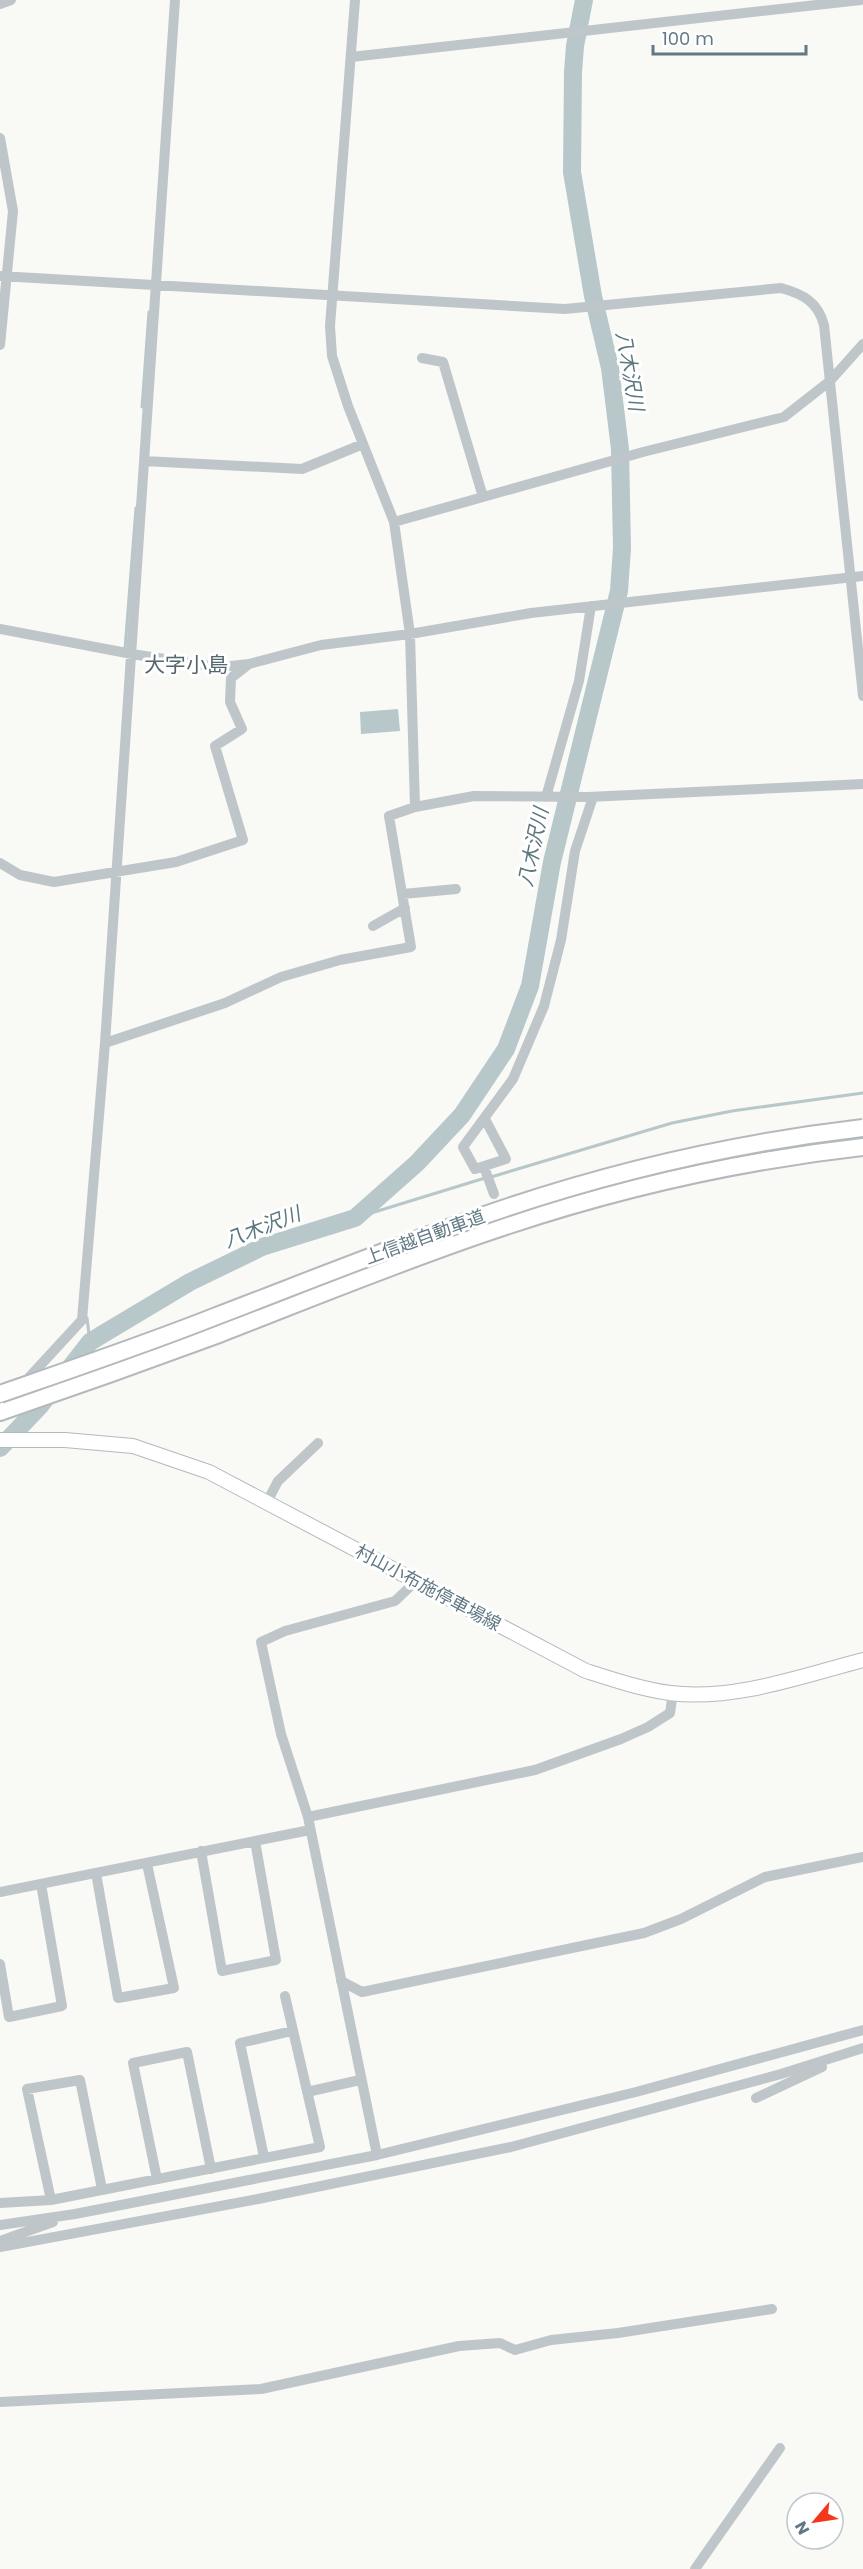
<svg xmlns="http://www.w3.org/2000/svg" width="863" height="2569" viewBox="0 0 863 2569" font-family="Poppins,'Noto Sans JP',sans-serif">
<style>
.water{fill:#b7c7ca}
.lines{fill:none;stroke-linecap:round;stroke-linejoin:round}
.stream{stroke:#b7c7ca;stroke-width:3}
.river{stroke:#b7c7ca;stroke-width:18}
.major-casing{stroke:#b3babe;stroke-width:16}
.highway-casing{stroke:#b3b9bc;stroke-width:20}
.minor{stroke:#bfc6c9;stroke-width:10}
.major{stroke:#fff;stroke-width:14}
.highway{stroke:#fff;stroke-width:16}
.highway-bridge-casing{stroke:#b3b9bc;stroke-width:20;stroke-linecap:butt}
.highway-bridge{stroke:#fff;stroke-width:16}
.labels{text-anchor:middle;stroke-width:6;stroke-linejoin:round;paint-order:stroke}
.street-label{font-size:18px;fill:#617984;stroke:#fff}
.water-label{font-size:20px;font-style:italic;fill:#5c787e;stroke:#fff}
.quarter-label{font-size:21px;fill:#54666e;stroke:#fff}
</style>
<rect width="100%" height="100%" fill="#f9f9f6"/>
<!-- water -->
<path class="water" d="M398 709 400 731 361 734 360 712Z"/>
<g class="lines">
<!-- stream -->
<path class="stream" d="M142 407 149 312
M125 649 136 508
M491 1177 672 1123 732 1111 863 1093
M355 1218 485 1178
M87 1318 90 1342"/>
<!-- river -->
<path class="river" d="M0 1448 40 1406 90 1342 103 1334 190 1282 262 1247 355 1218 417 1163 462 1115 506 1049 530 986 552 862 619 591 622 548 620 449 610 368 593 296 572 172 573 72 575 46 584 0"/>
<!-- major casing -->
<g class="major-casing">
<path id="major" d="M0 1440H65L133 1446 209 1472 586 1671C614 1680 641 1689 670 1693 734 1701 802 1676 863 1660"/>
</g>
<!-- highway casing -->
<g class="highway-casing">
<path id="highway" d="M0 1412C73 1387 146 1361 219 1334 309 1299 399 1262 491 1231 611 1190 737 1161 863 1147"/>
</g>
<!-- minor -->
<path class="minor" d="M355 0 330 326 332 356 348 406 394 522 410 634 415 807
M0 4 11 0
M351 57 861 0
M0 138 13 211 0 345
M0 276 565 309 781 288C803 294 818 302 824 325L863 696
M422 358 443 362 483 497
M144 461 302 469 363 444
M394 522 643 452 784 417 830 381 863 344
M0 629 132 654 216 667 231 666 249 664 321 645 410 634 531 613 863 576
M546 797 579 681 591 606
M0 863 20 875 54 882 176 862 243 840 215 746 242 729 230 702 231 678 249 664
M403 894 456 889
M373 926 405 908
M105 1043 225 1003 281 977 340 960 411 947 389 816 415 807 474 796 588 797 863 784
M485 1119 506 1159 475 1169 463 1147 513 1079 544 1006 561 940 575 851 593 797
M484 1167 494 1194
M23 1384 82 1320 105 1043 175 0
M266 1504 278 1481 318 1443
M308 1817 535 1770 621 1739 648 1727 670 1713 673 1693
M201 1851 222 1971 276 1960 255 1841
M96 1873 118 1998 174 1988 147 1864
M0 1892 310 1830
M0 1964 9 2017 62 2006 41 1884
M341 1981 362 1992 644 1933 681 1919 765 1877 863 1857
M307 2092 360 2080
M756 2098 822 2067
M377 2155 308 1817 281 1734 261 1642 285 1631 395 1601 416 1581
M264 2157 240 2043 292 2031
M157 2179 133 2063 187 2052 211 2169
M51 2200 27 2089 80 2080 102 2189
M0 2203 51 2200 320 2147 285 1996
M0 2225 75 2214 377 2155 636 2092 863 2030
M0 2241 53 2222
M0 2247 258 2199 511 2147 781 2074 863 2048
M0 2402 261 2389 459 2346 500 2343 515 2350 551 2340 618 2333 772 2309
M695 2569 780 2448"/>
<!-- major -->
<use href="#major" class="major"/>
<!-- highway -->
<use href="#highway" class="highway"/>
<!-- highway-bridge casing -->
<g class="highway-bridge-casing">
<path id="highway-bridge" d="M0 1394C72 1369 143 1345 214 1317 303 1283 392 1247 482 1216 605 1173 734 1143 863 1128"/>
</g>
<!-- highway-bridge -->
<use href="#highway-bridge" class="highway-bridge"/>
</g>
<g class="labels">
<!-- street labels -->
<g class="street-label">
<text transform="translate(425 1237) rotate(-20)" y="6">上信越自動車道</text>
<text transform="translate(428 1588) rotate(28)" y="6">村山小布施停車場線</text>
</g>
<!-- water labels -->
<g class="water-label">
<text transform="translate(630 371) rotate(80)" y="7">八木沢川</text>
<text transform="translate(533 847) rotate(-78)" y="7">八木沢川</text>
<text transform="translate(262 1227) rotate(-21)" y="7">八木沢川</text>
</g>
<!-- quarter labels -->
<g class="quarter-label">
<text x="186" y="672">大字小島</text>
</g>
</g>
<!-- north arrow -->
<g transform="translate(815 2521) rotate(241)"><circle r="28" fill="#ffffff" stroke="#c0c9ce" stroke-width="1.5"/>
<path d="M0-4.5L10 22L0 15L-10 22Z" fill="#f3361c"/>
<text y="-9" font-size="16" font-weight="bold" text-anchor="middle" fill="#617984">N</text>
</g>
<!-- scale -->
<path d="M653 45v9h153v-9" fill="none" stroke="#617984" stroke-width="3"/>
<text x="662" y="45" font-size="18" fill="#617984" stroke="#ffffff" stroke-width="4.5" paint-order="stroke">100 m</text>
</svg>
